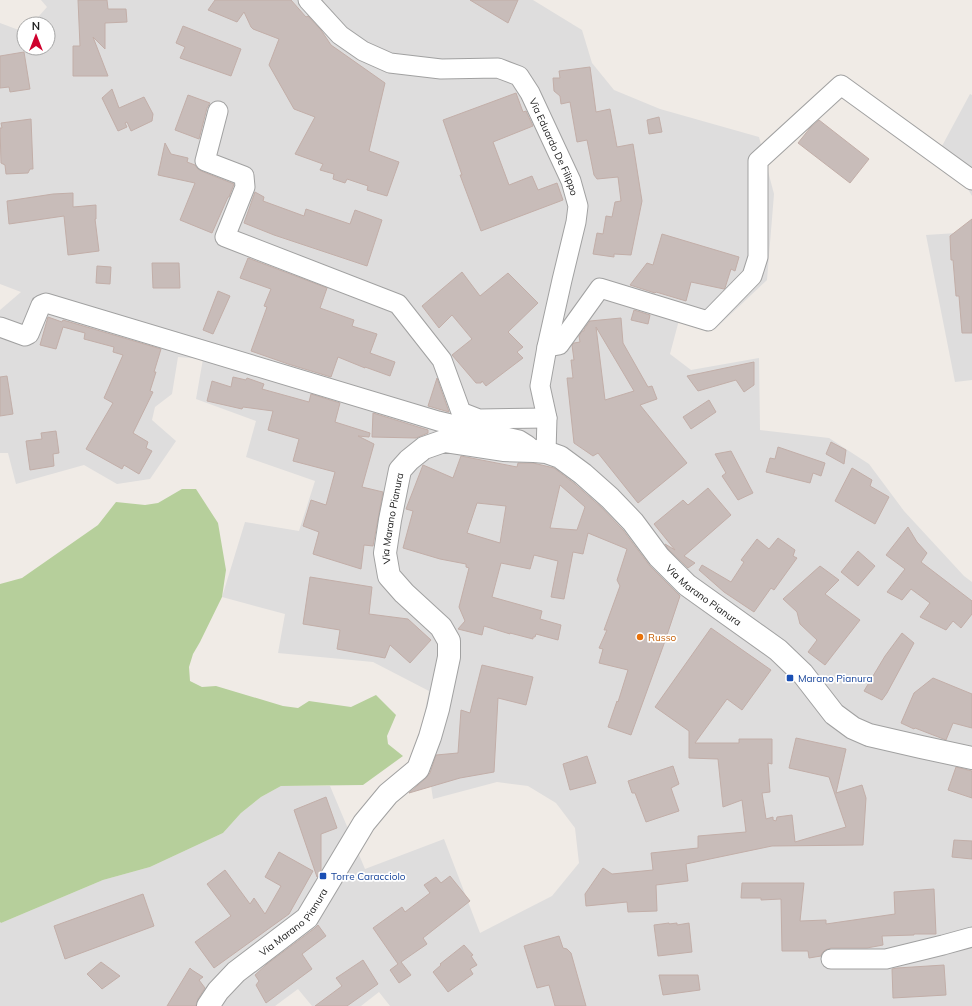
<svg xmlns="http://www.w3.org/2000/svg" width="972" height="1006" viewBox="0 0 972 1006" font-family="Mulish,sans-serif">
<style>
.residential{fill:#dedddd}
.forest{fill:#b6cf9b}
.building{fill:#c8bcb9;stroke:#c2aea8;fill-rule:evenodd}
.lines{fill:none;stroke-linecap:round;stroke-linejoin:round}
.minor-casing{stroke:#a1a1a1;stroke-width:21}
.tertiary-casing{stroke:#a1a1a1;stroke-width:24}
.minor{stroke:#fff;stroke-width:19}
.tertiary{stroke:#fff;stroke-width:22}
.food-dot{fill:#e8710a;stroke:#fff;stroke-width:1.5}
.transit-dot{fill:#1a4fb4;stroke:#fff;stroke-width:1.5}
.labels{text-anchor:middle;stroke-width:3.5;stroke-linejoin:round;paint-order:stroke}
.street-label{font-size:10px;fill:#202020;stroke:#fff}
.food-label{font-size:10px;fill:#c56008;stroke:#fff;text-anchor:start}
.transit-label{font-size:10px;fill:#164399;stroke:#fff;text-anchor:start}
</style>
<rect width="100%" height="100%" fill="#f0ebe6"/>
<!-- residential -->
<path class="residential" d="M41 0H533L582 30 592 63 614 90 660 109 759 137 774 194 767 280 714 330 679 320 670 354 691 370 759 358 760 430 829 438 869 464 904 511 964 576 972 582V1006H390L379 992 361 1006H312L298 989 275 1006H0V922L1 923 103 880 150 867 223 833 241 813 261 797 281 786H330L365 869 444 839 480 933 552 896 579 863 575 828 556 803 528 786 497 782 433 799 422 726 429 691 373 662 278 653 285 614 222 597 245 522 299 531 315 481 246 457 256 421 196 399 203 359 178 357 172 394 155 407 152 420 176 441 150 479 117 484 84 465 16 484 8 453H0V310L21 292 0 284V23L24 32V48H48V24H32L47 7Z
M970 94 972 95V196L966 186 935 159Z
M972 232V380L955 382 926 235Z"/>
<!-- forest -->
<path class="forest" d="M182 489H196L218 523 226 570 222 597 200 642 193 654 189 667 190 681 202 687 216 686 283 706 298 708 309 701 351 707 376 695 396 715 387 736 388 744 403 756 363 785 281 786 261 797 241 813 223 833 150 867 103 880 1 923 0 922V584L22 578 98 525 116 502 145 505 158 503Z"/>
<!-- building -->
<path class="building" d="M78 0H107L108 9H126L127 22 105 23V49L93 37 108 76H73V46H80Z
M215 0H291L306 17 308 16 321 30 331 45 385 83 369 151 399 162 387 196 367 190 368 186 347 179 345 183 333 179 334 174 320 170 323 164 295 154 315 117 294 109 269 65 279 39 253 29 251 27 244 12 237 22 208 10Z
M470 0H518L508 23Z
M183 26 241 49 231 76 180 58 185 47 176 43Z
M24 52 30 89 10 92 9 87 0 88V56Z
M590 67 596 112 610 109 617 147 633 144 642 201 631 255 614 254V257L593 254 597 233 603 234 606 216 612 217 615 202 621 201 618 177 597 179 594 175 587 140 577 142 570 102 561 104 560 96 554 91 553 78H560L559 71Z
M112 89 119 108 144 97 153 114 152 121 131 131 127 122 125 123 127 127 118 131 102 98Z
M516 93 523 112 526 111 533 126 493 142 509 185 532 176 538 190 557 183 563 200 481 231 460 175H462L443 120Z
M188 95 210 103 207 108 199 139 175 130Z
M659 117 662 132 649 134 647 120Z
M31 119 33 169H30L28 173 6 174 5 165 1 163 0 128H2L1 123Z
M819 120 869 159 850 183 798 143 810 128Z
M165 143 171 154 188 158 187 162 195 165 197 168 201 171 234 184 229 197H228L212 233 180 220 195 183 158 175Z
M255 192 264 197 263 201 304 216 306 209 350 224 355 210 382 220 367 266 274 235 244 223Z
M73 193V207L96 205V219H95L99 251 68 255 64 216 9 224 7 201 53 194Z
M972 219V333H962L959 296H956L953 260H951L950 236Z
M662 234 739 257 735 271 731 269 725 288 724 289 691 282 686 301 656 292 655 293 630 285 647 263 653 265Z
M248 258 327 288 320 308 354 320 352 326 377 334 370 353 395 362 390 376 365 367V368L338 357 331 377 288 364 251 351 267 307 264 306 271 289 240 278Z
M152 263H179L180 288H153Z
M97 266 111 267 110 284 96 283Z
M462 272 480 296 508 273 538 303 508 332 523 347 517 352 523 358 486 386 482 381 481 383H476L452 355 472 339 452 315 439 328 422 306Z
M218 291 230 296 213 334 203 330Z
M634 310 650 315 648 324 631 320Z
M48 317 62 322 63 320 161 349 154 372H156L150 391 153 392 133 433 148 442 146 448 152 451 139 474 124 465 122 469 86 449 113 403 104 398 123 355 113 352 114 347 84 339 85 333 63 327 56 349 40 345Z
M621 318 623 343 648 387 652 386 657 399 640 405 687 463 638 503 598 453 593 456 574 443 567 378H573L571 360H574L572 345 574 343 580 342 579 336 582 331H584V329L590 321ZM596 327 634 391 605 400Z
M754 362V385L744 392 736 380 698 391 687 376Z
M7 376 13 414 0 416V377Z
M233 377 246 380 247 378 264 384 262 389 309 402 311 394 340 403 335 422 370 433 369 437 358 436 374 444 362 487 383 492 373 546 364 545 361 569 313 554 319 532 303 526 311 500 326 505 335 472 293 461 299 439 268 430 273 411 243 407 242 409 207 401 212 381 231 387Z
M437 378 449 412 428 406Z
M709 400 716 412 691 429 683 417Z
M373 413 428 430V433L416 438 372 437Z
M56 431 59 453 53 454 54 466 30 470 26 441 42 439 41 433Z
M831 442 846 450 844 464 826 454Z
M778 447 825 463 821 476 813 473 810 483 766 472 770 458 775 459Z
M731 451 753 493 738 500 722 476 726 473 715 454Z
M461 456 517 467 518 463H533L554 468 575 484 601 507 623 530 650 566 680 596 665 641 631 735 608 727 617 701 618 702 628 670 599 663 603 649 599 648 607 630H604L620 586 617 580 627 549 588 533 583 554 573 552 564 599 551 597 558 561 534 555 530 569 501 563 492 597 542 611 540 619 561 625 558 640 536 634 535 637H533V639L510 633V634L484 626 482 635 458 629 465 621 459 607 469 568 466 567V564L440 559 403 548 413 511 406 509 423 465 453 478ZM560 485 585 507 577 530 550 528ZM477 503 506 506 500 543 467 533Z
M852 468 872 480 870 486 889 497 875 524 835 501Z
M708 488 731 515 684 556 695 563 688 568 668 549 665 544 675 550 654 524 683 500 688 505Z
M908 527 917 542 927 553 921 562 972 601V614L961 628 953 621 946 630 920 617 930 603 911 589 902 600 887 592 905 569 886 555Z
M778 538 795 550 793 556 797 558 774 590 771 588 754 612 724 592 699 570 702 565 731 582 744 562 741 560 757 539 769 549Z
M858 551 875 566 858 586 841 572Z
M820 566 839 580 825 594 860 620 825 665 808 652 817 640 800 624 797 612 783 599Z
M310 577 372 587 369 614 408 619 431 640 410 663 390 645 385 658 337 649 340 630 303 624Z
M711 628 771 670 742 710 727 699 695 743H739V739H772V764L768 763 770 792 762 793 766 819 773 817V820L776 821 777 817 792 815 795 842 846 827 829 777 789 768 796 738 846 749 836 793 862 785 866 798 863 845 772 846 686 864 688 881 656 885 657 911 628 912 627 902 586 906 585 894 603 868 612 874 653 870 651 853 698 848V836L746 832 742 800 723 807 718 759 689 758V731L655 707Z
M902 633 914 643 887 693 882 700 864 691 885 656Z
M482 665 533 677 526 705 498 698 494 772 460 778 409 793 426 778 430 773 436 755 458 753 461 710 470 713Z
M933 678 972 694V728L953 723 946 740 915 728 914 729 901 723 914 693Z
M587 756 596 783 570 790 563 764Z
M673 766 679 784 671 788 679 811 646 822 635 793H632L628 781Z
M956 767 972 771V798L948 790Z
M326 797 337 828 321 834V870L317 877 294 810Z
M954 840 972 841V859L952 857Z
M279 852 313 871 289 914 214 968 195 942 231 916 207 884 225 870 250 904 254 898 265 914 281 886 265 877Z
M450 876 470 901 423 938 427 944 401 962 411 975 399 983 390 970 398 964 373 928 402 907 405 912 430 893 424 885 436 877 441 883Z
M742 883H804L800 921 826 920V924L895 914 894 892 934 889 936 934H914V935L882 936 883 945 867 948H831L825 950 822 953 821 956 809 958 808 951H782L781 899 761 900V898H741Z
M143 894 154 926 65 959 54 926Z
M669 923V924L677 923V925L689 923 692 952 658 956 654 925Z
M318 925 326 936 302 954 312 969 266 1003 256 985 259 981 255 975 267 964 315 928Z
M559 936 563 948 567 949 571 953 586 1006H555L549 985 537 988 524 946Z
M464 945 473 955 471 956 477 965 470 969 473 974 448 992 433 972 441 965 440 964Z
M363 960 378 984 347 1006H315L342 986 336 978Z
M101 962 120 976 102 989 87 974Z
M944 965 946 995 893 998 892 969 897 968Z
M190 968 192 970 203 977 199 980 205 988 198 999 196 1006H167Z
M659 975H698L700 990 663 995Z"/>
<g class="lines">
<!-- minor casing -->
<g class="minor-casing">
<g id="minor">
<path id="s1" d="M308 0 340 35 363 51 390 63 441 69 498 68 519 76 530 93 571 181 578 206 576 222 562 280 547 347 540 386 547 418 546 452"/>
<path d="M218 111 205 161 244 176 245 187 225 237 398 304 442 360 461 412 479 419 547 418"/>
<path d="M0 327 25 336 29 334 41 305 46 303 438 421 519 440 527 445 534 451"/>
<path d="M547 347 559 345 600 288 708 321 752 276 758 257V161L841 85 972 180"/>
<path d="M831 959H886L943 945 972 937"/>
</g>
</g>
<!-- tertiary casing -->
<g class="tertiary-casing">
<g id="tertiary">
<path id="s2" d="M208 1006 218 991 236 972 307 918 364 823 388 794 418 769 430 737 438 709 449 657V641L441 627 404 593 389 576 385 553 390 520 400 470 409 460 424 448 444 441 503 450 534 451 546 452 560 457 583 474 610 498 633 522 659 557 687 585 778 650 803 674 834 714 853 728 869 735 921 747 972 758"/>
</g>
</g>
<!-- minor -->
<use href="#minor" class="minor"/>
<!-- tertiary -->
<use href="#tertiary" class="tertiary"/>
</g>
<!-- markers -->
<circle class="food-dot" cx="640" cy="637" r="4"/>
<g class="transit-dot">
<rect x="786" y="674" width="8" height="8" rx="2"/>
<rect x="319" y="872" width="8" height="8" rx="2"/>
</g>
<g class="labels">
<!-- street labels -->
<g class="street-label">
<text dy="4" stroke="none"><textPath href="#s1" startOffset="315">Via Eduardo De Filippo</textPath></text>
<text dy="4" stroke="none"><textPath href="#s2" startOffset="601">Via Marano Pianura</textPath></text>
<text dy="4" stroke="none"><textPath href="#s2" startOffset="1022">Via Marano Pianura</textPath></text>
<text dy="4" stroke="none"><textPath href="#s2" startOffset="121">Via Marano Pianura</textPath></text>
</g>
<!-- food labels -->
<g class="food-label">
<text x="648" y="641">Russo</text>
</g>
<!-- transit labels -->
<g class="transit-label">
<text x="798" y="682">Marano Pianura</text>
<text x="331" y="880">Torre Caracciolo</text>
</g>
</g>
<!-- north arrow -->
<g transform="translate(36 36)"><circle r="19" fill="#ffffff" stroke="#a6a6a6"/>
<path d="M0-3L7 15L0 10L-7 15Z" fill="#cf012d"/>
<text y="-6" font-size="11" font-weight="bold" text-anchor="middle" fill="#202020">N</text>
</g>
</svg>
